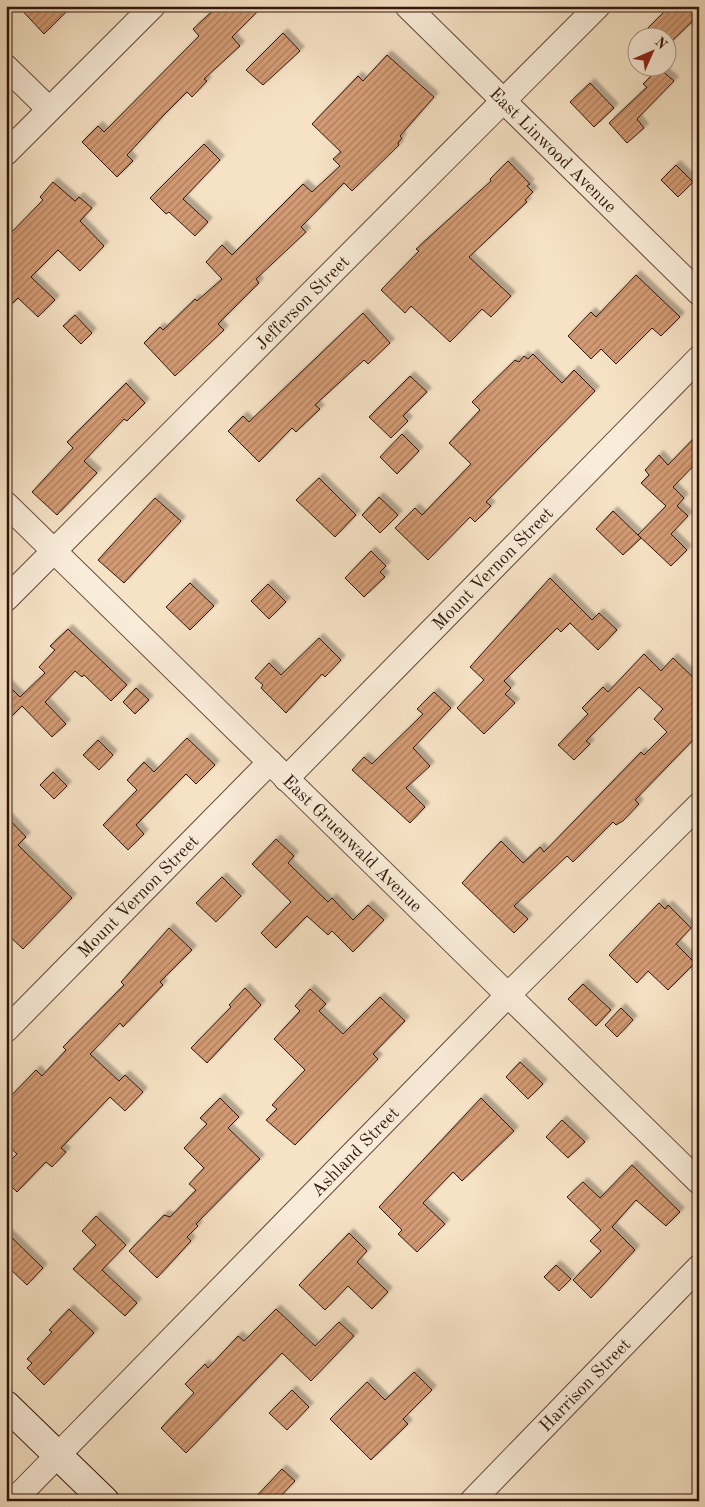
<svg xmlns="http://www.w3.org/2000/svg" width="705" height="1507" viewBox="0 0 705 1507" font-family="'Old Standard TT',serif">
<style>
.building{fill:url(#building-hatch);stroke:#31150a;filter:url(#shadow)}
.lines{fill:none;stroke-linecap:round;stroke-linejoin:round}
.street-casing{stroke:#624839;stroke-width:26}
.secondary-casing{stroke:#31150a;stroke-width:30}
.street{stroke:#f9ecd9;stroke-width:24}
.secondary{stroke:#f9ecd9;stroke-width:28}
.labels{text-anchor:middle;stroke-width:4;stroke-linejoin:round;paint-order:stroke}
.street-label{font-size:18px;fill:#31150a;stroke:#f9ecd9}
</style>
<defs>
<pattern id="building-hatch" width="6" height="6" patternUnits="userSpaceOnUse" patternTransform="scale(1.25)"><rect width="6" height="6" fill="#d39b74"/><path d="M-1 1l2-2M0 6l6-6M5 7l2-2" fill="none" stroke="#ac7d5d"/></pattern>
<filter id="shadow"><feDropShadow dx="4.5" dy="-4.5" stdDeviation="1" flood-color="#0004"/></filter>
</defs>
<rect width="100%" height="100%" fill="#f6e2c5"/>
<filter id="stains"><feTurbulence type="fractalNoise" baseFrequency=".004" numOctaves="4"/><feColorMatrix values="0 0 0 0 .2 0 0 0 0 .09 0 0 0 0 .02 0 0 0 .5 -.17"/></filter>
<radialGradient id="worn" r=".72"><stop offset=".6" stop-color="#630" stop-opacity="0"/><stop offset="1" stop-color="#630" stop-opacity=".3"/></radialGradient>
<!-- building -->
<path class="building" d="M18 6H72L44 34Z
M218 6H263L232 37 240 46 204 79 207 81 192 97 187 92 163 116 127 155 133 161 117 177 82 142 98 126 104 132 199 36 193 29Z
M670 6H699V15L668 45V38H638Z
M283 33 300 51 263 85 246 70Z
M638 38V53L630 45Z
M387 55 434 97 400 136 402 138 398 143 399 145 352 191 344 183 301 227 306 232 256 279 259 283 218 324 224 330 175 376 144 343 160 327 163 330 195 299 197 301 222 279 206 262 222 245 232 255 303 184 312 192 340 166 333 159 341 152 312 124 358 76 363 81Z
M659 68 674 81 637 119 644 128 627 143 609 123 647 87 643 84Z
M590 83 614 108 594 127 570 102Z
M204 144 220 160 183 199 208 222 195 236 169 212 166 214 150 198Z
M508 161 530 184 527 186 533 192 525 200 527 202 469 257 511 296 491 317 482 309 450 342 411 306 405 313 381 290 419 251 416 249 491 181 490 179Z
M676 165 693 182 678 197 661 180Z
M53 182 75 201 79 197 92 208 80 221 104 246 80 271 58 250 31 277 55 300 38 317 18 298 6 310V238L43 200 40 197Z
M636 275 680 317 661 336 652 328 616 364 601 349 591 359 568 336 591 312 596 317Z
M363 313 390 343 368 364 364 360 315 405 320 409 296 432 292 428 259 462 228 431 243 416 249 422Z
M75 315 92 333 81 344 63 326Z
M533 354 562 383 574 370 595 391 486 502 491 506 475 522 470 517 428 560 395 528 415 508 422 515 471 464 449 443 480 410 472 402 515 360 519 362 524 356 528 359Z
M410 376 427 392 403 416 408 421 391 438 369 417Z
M126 383 145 403 127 421 124 419 84 461 97 473 57 515 32 492 73 448 67 442Z
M699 433V460L673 487 684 498 677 506 688 516 671 534 687 550 671 566 638 535 666 506 641 483 649 475 645 470 659 455 668 465Z
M402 434 419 451 397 474 380 457Z
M319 478 356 515 335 537 296 500Z
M379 497 398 515 380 533 362 515Z
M155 498 181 521 124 583 98 560Z
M613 511 641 538 623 555 596 529Z
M371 551 386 566 380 572 385 577 364 597 345 578Z
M550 578 592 620 599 613 617 630 598 650 570 623 561 632 557 628 504 681 511 688 505 694 515 703 484 734 457 708 484 680 470 667Z
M190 583 214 606 190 630 166 607Z
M268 584 286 602 269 619 251 601Z
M68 629 127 685 111 701 84 675 82 677 75 671 45 702 66 724 52 737 22 706 6 722V683L20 697 45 673 39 667 55 650 50 646Z
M319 638 341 660 325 677 322 674 286 713 261 688 263 685 255 678 269 663 281 675Z
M644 654 661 671 673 658 699 683V734L635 800 639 804 623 821 616 825 613 822 573 862 567 856 514 906 528 919 514 933 462 883 501 841 523 863 540 847 544 852 641 752 644 755 667 732 654 719 663 709 639 687 586 741 590 744 574 760 558 745 588 714 582 708 603 687 608 692Z
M136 688 149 700 135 714 123 702Z
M434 692 451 708 413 748 430 766 406 788 425 807 410 823 352 770 364 757 372 764 423 714 417 709Z
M187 738 215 765 196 784 186 774 136 825 144 834 128 850 103 825 137 790 127 780 144 762 154 772Z
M98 740 113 755 99 770 83 755Z
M53 772 67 786 54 799 40 785Z
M6 816 26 837 18 845 72 898 23 949 6 933Z
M276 839 294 856 288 863 328 902 332 898 353 920 368 905 384 920 353 952 332 931 328 935 307 916 276 948 261 933 291 902 252 864Z
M222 877 241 896 216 922 196 903Z
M659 903 665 909 668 905 691 928 676 944 695 963 668 990 648 971 637 983 609 955Z
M169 928 192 950 160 982 163 985 123 1027 120 1023 90 1054 119 1081 125 1075 143 1092 125 1111 110 1097 61 1148 66 1152 52 1167 46 1162 17 1192 6 1181V1165L17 1154 6 1144V1101L36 1070 42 1076 66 1050 63 1047 124 985 121 982Z
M583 984 611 1010 596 1026 568 999Z
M245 988 261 1005 207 1063 191 1048 231 1007 229 1005Z
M310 989 326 1004 319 1011 343 1034 380 997 405 1021 373 1054 378 1059 295 1145 266 1120 277 1109 272 1105 305 1070 274 1039 300 1011 295 1006Z
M621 1008 633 1020 617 1037 605 1025Z
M520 1062 543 1084 528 1099 506 1077Z
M220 1098 239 1117 228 1128 260 1159 196 1224 198 1226 187 1237 191 1241 157 1278 129 1251 164 1215 170 1217 196 1190 189 1184 204 1168 184 1148 207 1124 200 1118Z
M481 1098 514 1131 462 1181 453 1172 423 1203 445 1224 417 1252 398 1234 402 1230 379 1207Z
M562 1120 585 1142 568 1158 546 1137Z
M632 1165 680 1212 666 1226 636 1200 612 1227 635 1250 591 1298 573 1280 601 1251 590 1241 601 1230 567 1197 583 1182 600 1198Z
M96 1216 126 1245 102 1270 137 1303 125 1316 73 1269 96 1245 82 1231Z
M6 1232 43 1268 27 1285 6 1265Z
M349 1233 367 1251 357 1262 388 1292 372 1309 348 1286 325 1310 299 1285Z
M556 1265 571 1279 559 1291 544 1277Z
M69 1309 94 1333 44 1385 27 1368 32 1363 27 1359 52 1332 49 1330Z
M276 1309 315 1346 339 1322 354 1336 311 1381 282 1353 186 1453 161 1428 194 1393 185 1384 205 1364 208 1368 238 1336 244 1341Z
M414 1372 432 1390 403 1419 408 1424 371 1460 330 1419 367 1382 385 1400Z
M292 1390 309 1407 287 1430 269 1413Z
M282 1469 295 1481 276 1501H252Z"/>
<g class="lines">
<!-- street casing -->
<g class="street-casing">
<g id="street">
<path id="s1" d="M407 6 699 293"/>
<path d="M6 67 49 109"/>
<path d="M6 153 153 6"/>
<path id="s2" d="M6 504 699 1182"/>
<path id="s3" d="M6 599 598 6"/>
<path id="s4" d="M286 779 699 358"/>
<path id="s5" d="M6 1030 270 762"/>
<path id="s6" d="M13 1501 508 995 699 805"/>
<path id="s7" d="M472 1501 699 1267"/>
</g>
</g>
<!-- secondary casing -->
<g class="secondary-casing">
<path id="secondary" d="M6 1405 105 1501"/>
</g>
<!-- street -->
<use href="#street" class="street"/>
<!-- secondary -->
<use href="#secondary" class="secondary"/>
</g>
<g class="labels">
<!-- street labels -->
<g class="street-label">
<text dy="6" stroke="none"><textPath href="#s1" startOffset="205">East Linwood Avenue</textPath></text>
<text dy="6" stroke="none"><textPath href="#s3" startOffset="419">Jefferson Street</textPath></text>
<text dy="6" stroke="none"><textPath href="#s4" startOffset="295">Mount Vernon Street</textPath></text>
<text dy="6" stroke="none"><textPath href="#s2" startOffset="485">East Gruenwald Avenue</textPath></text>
<text dy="6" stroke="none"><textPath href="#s5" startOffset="188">Mount Vernon Street</textPath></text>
<text dy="6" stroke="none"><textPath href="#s6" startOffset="489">Ashland Street</textPath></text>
<text dy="6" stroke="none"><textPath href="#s7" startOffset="162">Harrison Street</textPath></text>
</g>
</g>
<!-- margin -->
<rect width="705" height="1507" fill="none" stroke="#f6e2c5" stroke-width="25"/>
<rect x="8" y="8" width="690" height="1492" fill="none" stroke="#31150a" stroke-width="2.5"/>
<rect x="12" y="12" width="680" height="1482" fill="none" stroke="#31150a"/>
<!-- north arrow -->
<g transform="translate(652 52) rotate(45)"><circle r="24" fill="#f9ecd9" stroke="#a99686"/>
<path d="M0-4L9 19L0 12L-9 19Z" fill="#8f2418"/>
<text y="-8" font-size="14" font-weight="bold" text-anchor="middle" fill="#31150a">N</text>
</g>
<rect width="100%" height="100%" filter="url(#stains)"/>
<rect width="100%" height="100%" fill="url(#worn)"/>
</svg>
